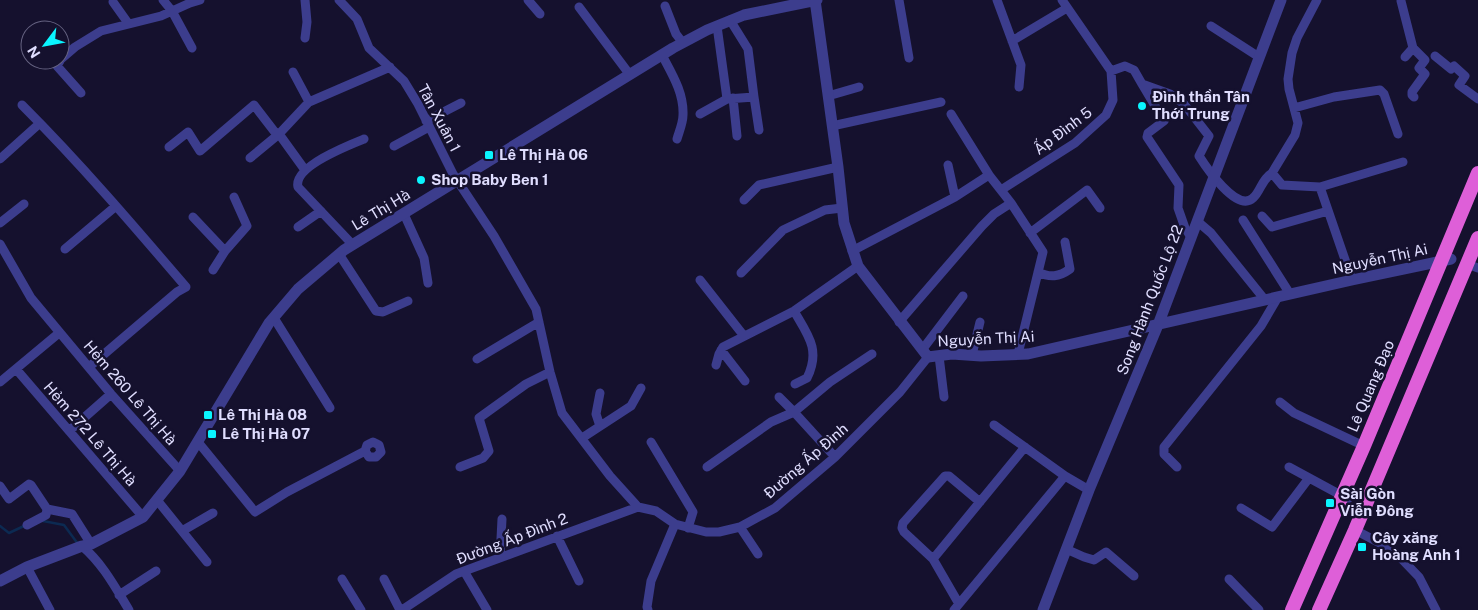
<svg xmlns="http://www.w3.org/2000/svg" width="1478" height="610" viewBox="0 0 1478 610" font-family="'Public Sans',sans-serif">
<style>
.lines{fill:none;stroke-linecap:round;stroke-linejoin:round}
.stream{stroke:#0c2a52;stroke-width:2.5}
.minor{stroke:#3c3d8d;stroke-width:9}
.tertiary{stroke:#3c3d8d;stroke-width:11}
.trunk{stroke:#de5fd8;stroke-width:14}
.poi-dot{fill:#0af5ff;stroke:#15112e;stroke-width:2}
.labels{text-anchor:middle;stroke-width:5;stroke-linejoin:round;paint-order:stroke}
.poi-label{font-size:15px;font-weight:bold;fill:#e0deff;stroke:#15112e;text-anchor:start}
.street-label{font-size:15px;fill:#e0deff;stroke:#15112e}
</style>
<rect width="100%" height="100%" fill="#15112e"/>
<g class="lines">
<!-- stream -->
<path class="stream" d="M43 521 64 525 78 544
M0 526 9 533 24 526"/>
<!-- minor -->
<path class="minor" d="M163 0 172 11 192 48
M339 0 357 19 369 48 404 81 418 104 453 174 494 236 536 309 550 372 562 413 610 476 638 507 656 511 675 524 706 532H719L740 527 775 508 835 457 900 392 928 357
M528 0 540 14
M899 0 909 58
M997 0 1021 65 1019 87
M1317 0 1297 38 1292 53 1288 79 1289 89 1298 123 1295 135 1272 173 1282 185 1320 187 1352 280
M1401 1 1413 48 1425 60
M113 2 128 23
M665 6 676 34 683 43
M579 7 630 75
M1211 26 1259 57
M305 38 307 22 305 0
M1012 41 1067 8
M662 55C672 74 684 93 683 115 683 123 679 132 677 139
M1435 56 1451 69 1454 66 1465 76 1459 85 1478 99
M1405 57 1413 48
M1111 71 1125 66 1134 70 1142 84 1170 94 1184 104 1209 136 1199 156C1206 167 1237 213 1253 198 1261 191 1261 180 1272 173
M293 72 309 102
M1142 84 1164 121 1148 133 1147 137 1179 185 1178 208 1185 228 1191 237
M81 93 57 66 61 59 75 47 101 31 161 16 190 3 200 0
M828 96 859 87
M754 97 759 130
M1414 97 1412 95V92L1425 74 1419 68 1425 60
M733 98 737 136
M727 99 754 97 748 49 730 20
M22 105C80 163 133 225 186 287L177 292 89 367
M1294 108 1334 97 1380 90 1384 94 1398 134
M700 114 727 99 717 26
M426 121 461 103
M832 126 941 102
M394 146 429 127
M169 147 188 132 200 151 254 105 274 131 279 134 250 158
M0 159 40 123
M948 165 955 197
M305 170 279 134 309 102 390 67
M989 175 1011 203 1043 252 1018 354
M1320 187 1403 162
M1001 190 1075 143 1106 115 1113 100 1111 71 1062 0
M744 200 759 185 838 167
M404 214 424 258 428 283
M1262 216 1272 227 1328 211
M193 217 225 251 213 270
M1243 220 1290 294
M1197 221 1211 233 1265 300
M0 223 24 204
M298 227 321 211
M1030 233 1087 190 1100 208
M0 244 31 298 111 394 180 471
M352 244 298 187C293 167 349 145 364 139
M65 249 116 206
M225 251 247 226 234 197
M852 251 955 197 989 175 951 114
M339 254 376 311 383 312 408 301
M1467 264 1478 268
M1038 272C1050 278 1059 277 1070 269L1065 242
M741 273 783 230 825 210 842 208
M700 280 744 336
M794 311C808 335 821 350 807 378L795 384
M274 318 330 408
M899 322 982 226 994 214 1011 203
M721 350 745 381
M922 350 963 296
M972 355 980 322
M939 356 944 397
M477 359 539 322
M716 365 719 354 723 347 794 311 858 266
M16 369 143 517
M0 382 59 333
M1280 402 1294 413 1364 446
M994 425 1065 476 1089 490
M600 426 596 414 600 393
M69 431 111 394
M582 438 631 406 641 388
M198 442 255 512 287 492 365 451
M373 442 379 445 381 452 376 457H369L365 451 367 445Z
M651 442 693 512 688 528
M835 457 794 412 830 382 872 354
M460 467 483 458 489 451 479 418 526 384 550 372
M707 467 771 422 794 412 779 397
M1177 467 1164 454V447L1261 326 1278 297
M1289 467 1348 499
M0 486 9 499 29 484 31 485 47 509 72 514 91 544
M157 500 207 562
M1241 508 1272 527 1309 478
M27 525 46 515 47 509
M740 527 758 554
M1355 530 1393 550 1419 577 1436 610
M182 531 213 513
M557 536 579 581
M82 546C103 564 115 587 129 610
M1066 549 1084 557 1094 560 1106 552 1134 576
M500 558 502 519
M933 559 1025 447
M27 567 50 610
M464 571 487 610
M342 579 361 610
M384 579 400 610
M1229 579 1259 610
M119 595 156 571
M959 604 933 559 904 532 902 528 903 523 945 476H949L980 502
M402 610 456 574 638 507
M648 610 647 607 651 581 675 524
M954 610 1065 476"/>
<!-- tertiary -->
<path class="tertiary" d="M815 0 838 167 844 223 858 266 928 357 952 354 981 356 1028 354 1352 280 1451 259
M0 581 27 567 82 546 91 544 143 517 180 471 269 323 298 289 344 250 673 48 707 30 744 15 817 0
M1043 610 1089 490 1158 325 1281 0"/>
<!-- trunk -->
<path class="trunk" d="M1292 610 1364 446 1478 173
M1319 610 1355 530 1478 238"/>
</g>
<!-- markers -->
<g class="poi-dot">
<circle cx="1142" cy="106" r="5"/>
<rect x="484" y="150" width="10" height="10" rx="2.5"/>
<circle cx="421" cy="180" r="5"/>
<rect x="203" y="410" width="10" height="10" rx="2.5"/>
<rect x="207" y="429" width="10" height="10" rx="2.5"/>
<rect x="1325" y="498" width="10" height="10" rx="2.5"/>
<rect x="1357" y="542" width="10" height="10" rx="2.5"/>
</g>
<g class="labels">
<!-- poi labels -->
<g class="poi-label">
<text x="1152" y="102">Đình thần Tân<tspan x="1152" dy="17">Thới Trung</tspan></text>
<text x="499" y="160">Lê Thị Hà 06</text>
<text x="431" y="185">Shop Baby Ben 1</text>
<text x="218" y="420">Lê Thị Hà 08</text>
<text x="222" y="439">Lê Thị Hà 07</text>
<text x="1340" y="499">Sài Gòn<tspan x="1340" dy="17">Viễn Đông</tspan></text>
<text x="1372" y="543">Cây xăng<tspan x="1372" dy="17">Hoàng Anh 1</tspan></text>
</g>
<!-- street labels -->
<g class="street-label">
<text transform="translate(439 118) rotate(62)" y="5">Tân Xuân 1</text>
<text transform="translate(1063 131) rotate(-37)" y="5">Ấp Đình 5</text>
<text transform="translate(381 210) rotate(-31)" y="5">Lê Thị Hà</text>
<text transform="translate(1380 259) rotate(-12)" y="5">Nguyễn Thị Ai</text>
<text transform="translate(1150 300) rotate(-69)" y="5">Song Hành Quốc Lộ 22</text>
<text transform="translate(986 339) rotate(-3)" y="5">Nguyễn Thị Ai</text>
<text transform="translate(1371 386) rotate(-67)" y="5">Lê Quang Đạo</text>
<text transform="translate(130 393) rotate(49)" y="5">Hẻm 260 Lê Thị Hà</text>
<text transform="translate(90 434) rotate(49)" y="5">Hẻm 272 Lê Thị Hà</text>
<text transform="translate(806 461) rotate(-41)" y="5">Đường Ấp Đình</text>
<text transform="translate(512 539) rotate(-21)" y="5">Đường Ấp Đình 2</text>
</g>
</g>
<!-- north arrow -->
<g transform="translate(45 45) rotate(238)"><circle r="24" fill="#15112e" stroke="#666382"/>
<path d="M0-4L9 19L0 12L-9 19Z" fill="#0af5ff"/>
<text y="-8" font-size="14" font-weight="bold" text-anchor="middle" fill="#e0deff">N</text>
</g>
</svg>
